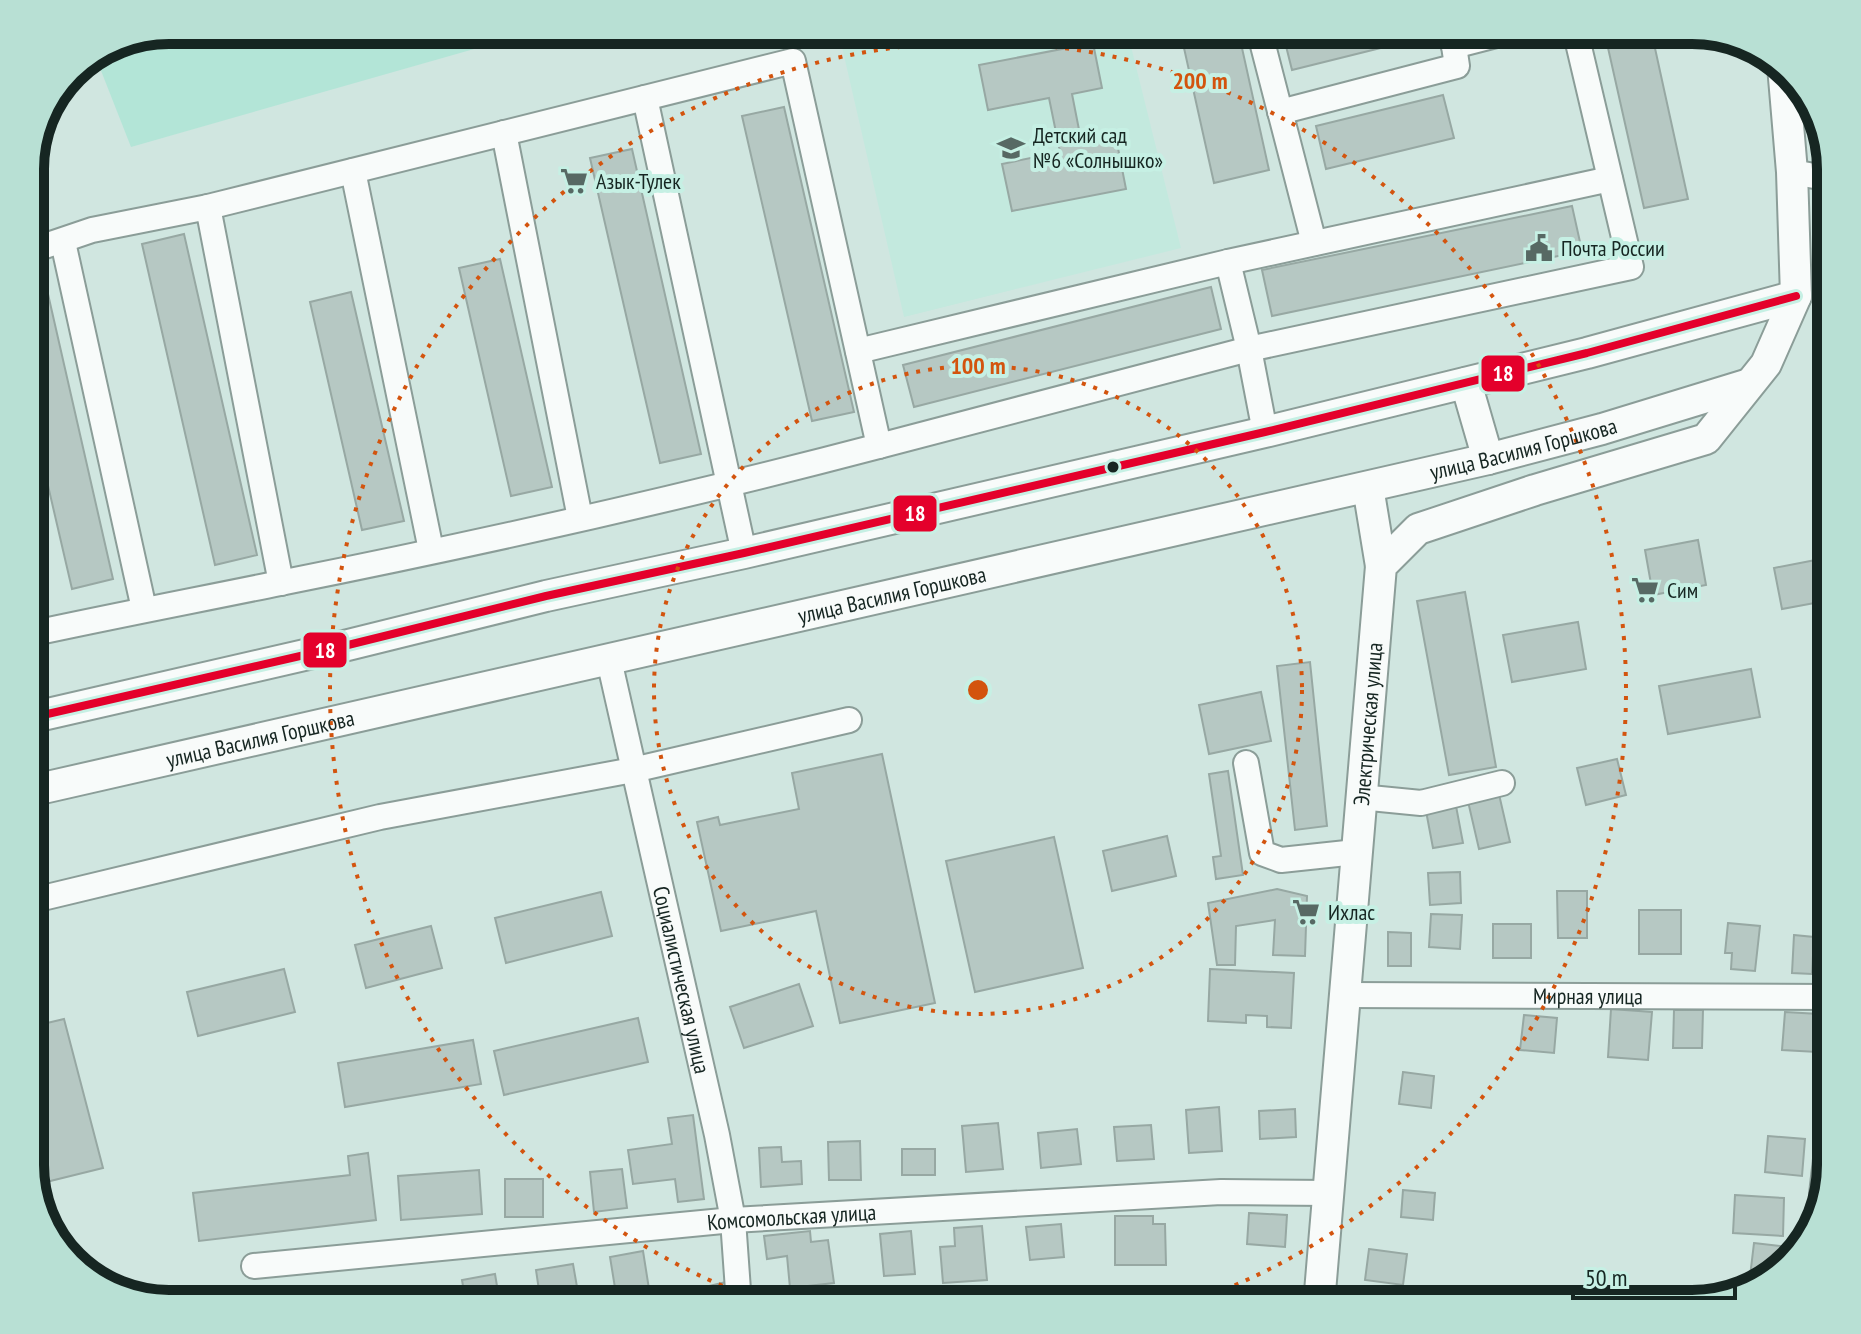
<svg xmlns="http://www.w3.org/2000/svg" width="1861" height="1334" viewBox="0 0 1861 1334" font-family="'PT Sans Narrow',sans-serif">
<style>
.built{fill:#c3e9de}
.green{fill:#b3e5d7}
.building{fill:#b6c8c3;stroke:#97a8a3;stroke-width:2}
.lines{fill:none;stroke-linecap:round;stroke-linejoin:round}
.minor-casing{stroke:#8b9d98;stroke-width:28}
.major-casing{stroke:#8b9d98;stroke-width:34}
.minor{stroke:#f8fbfa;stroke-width:24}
.major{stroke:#f8fbfa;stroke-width:30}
.bus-1-casing{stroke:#c6f0e4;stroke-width:14}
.bus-1{stroke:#e4002b;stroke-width:8}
.ring{fill:none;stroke:#d3540e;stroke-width:4;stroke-dasharray:4 8}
.bus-dot{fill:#162622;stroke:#c6f0e4;stroke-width:3}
.labels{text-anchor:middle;stroke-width:8;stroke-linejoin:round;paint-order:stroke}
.poi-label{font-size:22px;fill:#162622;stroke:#c6f0e4;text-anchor:start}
.street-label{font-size:22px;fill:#162622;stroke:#c6f0e4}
.rim{fill:none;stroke:#162622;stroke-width:10}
.centre{fill:#d3540e;stroke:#c6f0e4;stroke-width:4}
.ring-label{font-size:24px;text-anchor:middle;font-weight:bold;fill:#d3540e;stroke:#c6f0e4;stroke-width:8;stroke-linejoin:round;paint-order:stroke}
.line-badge{stroke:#c6f0e4;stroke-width:3}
.badge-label{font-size:22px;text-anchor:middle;font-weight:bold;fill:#fff}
</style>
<rect width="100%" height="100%" fill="#d0e6e0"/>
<!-- built -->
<path class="built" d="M844 30H1127L1181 248 904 317 842 47Z"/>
<!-- green -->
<path class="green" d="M169 30H512L516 37 131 147 96 58Z"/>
<!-- building -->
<path class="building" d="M1180 30H1238L1269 170 1214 183Z
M1282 30H1427L1429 36 1292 70Z
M1604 30H1651L1688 199 1644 208Z
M1093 43 1102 88 1072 94 1082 145 1116 138 1126 189 1012 211 1002 164 1060 152 1049 98 988 110 979 65Z
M1443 95 1454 138 1326 169 1316 126Z
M784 107 854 412 812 421 742 116Z
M632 149 701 454 660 463 590 158Z
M1572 206 1582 251 1272 316 1262 270Z
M184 234 257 555 215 565 142 244Z
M40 259 113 579 72 589 30 408V261Z
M500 259 552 487 511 496 459 268Z
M1211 287 1221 329 914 407 903 365Z
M351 292 404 521 362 530 310 302Z
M1698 540 1706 585 1653 595 1645 550Z
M1831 557V600L1782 609 1774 568Z
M1465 592 1496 767 1449 775 1417 601Z
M1578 622 1586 669 1512 682 1503 635Z
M1310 662 1327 826 1295 830 1277 666Z
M1751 669 1760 717 1668 734 1659 686Z
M1261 692 1271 741 1209 754 1199 705Z
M882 754 935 1003 840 1023 816 911 721 931 697 822 718 817 720 825 799 809 792 773Z
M1617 759 1626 795 1586 805 1577 768Z
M1228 771 1243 875 1216 879 1213 857 1221 856 1209 774Z
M1498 790 1510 842 1479 849 1467 797Z
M1456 806 1463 843 1433 848 1426 811Z
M1167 836 1176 876 1112 891 1103 851Z
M1054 837 1083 968 975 992 946 861Z
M1460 872 1461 903 1430 905 1428 873Z
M1277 889 1307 896 1305 956 1273 955 1275 920 1236 926 1235 965H1217L1208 903Z
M1557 891H1587V938H1558Z
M601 892 612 936 506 963 495 918Z
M1639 910H1681V954H1639Z
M1431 914 1462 915 1460 949 1429 947Z
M1728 923 1760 926 1755 971 1731 969 1732 953H1725Z
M1493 924H1531V958H1493Z
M431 926 442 968 366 988 355 945Z
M1388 932 1411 933V966H1388Z
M1794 935 1814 937 1812 974 1792 973Z
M284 969 295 1012 198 1036 187 992Z
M1210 969 1294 973 1291 1028 1267 1027V1016L1246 1015V1023L1208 1021Z
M799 984 813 1026 744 1048 730 1007Z
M1611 1009 1652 1012 1648 1060 1608 1057Z
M1674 1010H1703L1702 1048H1673Z
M1785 1012 1819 1014 1817 1052 1782 1050Z
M1524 1015 1557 1018 1554 1053 1520 1050Z
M638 1018 648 1062 504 1095 494 1051Z
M64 1019 103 1168 34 1185 30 1174V1027Z
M473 1040 481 1084 345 1107 338 1063Z
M1403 1072 1434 1076 1431 1108 1399 1104Z
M1219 1107 1222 1151 1189 1153 1186 1110Z
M1295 1109 1296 1137 1260 1139 1259 1111Z
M693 1115 704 1199 678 1202 675 1179 633 1184 628 1150 672 1144 668 1118Z
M998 1123 1003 1169 966 1172 962 1126Z
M1151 1125 1154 1159 1117 1161 1114 1127Z
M1077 1129 1081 1164 1041 1168 1038 1133Z
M1768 1136 1805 1139 1802 1176 1765 1172Z
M860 1141 861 1180H829L828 1142Z
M781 1147 782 1162 801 1161 802 1184 761 1187 759 1148Z
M902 1149H935V1175H902Z
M368 1153 376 1220 199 1241 193 1193 350 1175 348 1156Z
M622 1169 627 1208 594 1212 590 1172Z
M479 1170 482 1214 401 1220 398 1176Z
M505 1179H543V1217H505Z
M1403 1190 1435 1193 1433 1220 1401 1217Z
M1735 1195 1784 1198 1783 1236 1733 1233Z
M1249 1213 1287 1215 1285 1247 1247 1244Z
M1115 1216H1153V1224H1165L1166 1265H1115Z
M1061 1224 1064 1257 1030 1260 1026 1227Z
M982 1226 987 1280 943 1283 940 1247 955 1246 954 1228Z
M810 1231 811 1242 828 1240 834 1283 790 1288 787 1256 767 1259 764 1236Z
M911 1231 915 1274 884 1276 880 1234Z
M1754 1243 1797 1248 1796 1255 1758 1286 1749 1285Z
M1369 1249 1407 1254 1403 1285 1365 1280Z
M643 1251 649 1289 616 1294 610 1257Z
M573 1264 580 1304H541L536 1270Z
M495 1274 500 1304H466L462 1280Z
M726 1282 730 1304H703L709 1303 705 1287Z
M420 1287 422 1304H378L377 1293Z
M890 1295 891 1304H866V1296Z"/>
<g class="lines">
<!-- minor casing -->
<g class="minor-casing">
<g id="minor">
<path d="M1259 30 1314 243"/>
<path d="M1451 32 1454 46 1516 30"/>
<path d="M645 98 744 553"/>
<path d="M1280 112 1457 66 1454 46"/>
<path d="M504 133 580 518"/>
<path d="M353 171 431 550"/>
<path d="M1792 172 1831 179"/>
<path d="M63 242 144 609"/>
<path d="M30 251 92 230 208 207 281 583"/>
<path d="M858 351 1228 262"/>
<path d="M1265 432 1249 349 1631 267 1575 30"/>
<path d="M879 446 1249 349 1228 262 1610 179"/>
<path d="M30 634C113 616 197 600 280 583 481 543 681 498 879 446L793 61 208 207"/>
<path id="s1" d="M609 660 717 1135 733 1220 739 1304"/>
<path d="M1246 763 1262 853 1281 860 1356 852"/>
<path d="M1360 797 1421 803 1502 783"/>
<path d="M30 901 380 817 633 770 849 720"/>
<path id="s2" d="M1346 995 1831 997"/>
<path d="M1822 1194 1831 1116"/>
<path id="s3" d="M254 1266 733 1220 1221 1192 1329 1193"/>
</g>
</g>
<!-- major casing -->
<g class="major-casing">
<g id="major">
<path d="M1466 383 1488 459"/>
<path d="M1368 487 1381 566"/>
<path d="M30 718 348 645 546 596 744 553 1265 432 1587 353 1796 296"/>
<path id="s4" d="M30 791 1488 459 1602 429 1749 384"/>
<path id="s5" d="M1319 1304 1381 566 1418 529 1535 490 1706 439 1766 364 1796 296 1792 172 1783 66"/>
</g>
</g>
<!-- minor -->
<use href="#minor" class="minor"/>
<!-- major -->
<use href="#major" class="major"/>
<!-- bus-1 casing -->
<g class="bus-1-casing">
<path id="bus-1" d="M30 718 348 645 546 596 744 553 1265 432 1587 353 1796 296"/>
</g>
<!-- bus-1 -->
<use href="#bus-1" class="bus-1"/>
</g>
<!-- distance rings -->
<g class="ring">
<circle cx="978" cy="690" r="324"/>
<path d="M767 1303A648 648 0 1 1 1189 1303"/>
</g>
<!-- icons -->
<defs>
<g id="school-bare" transform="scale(2.16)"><path d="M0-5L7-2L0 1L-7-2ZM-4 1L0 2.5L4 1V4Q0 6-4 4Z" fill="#576964" stroke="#c6f0e4" stroke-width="2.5" paint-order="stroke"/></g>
<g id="supermarket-bare" transform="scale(2.16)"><path d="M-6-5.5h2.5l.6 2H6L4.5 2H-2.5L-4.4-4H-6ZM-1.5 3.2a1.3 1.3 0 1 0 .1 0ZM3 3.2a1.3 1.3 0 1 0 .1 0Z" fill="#576964" stroke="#c6f0e4" stroke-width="2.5" paint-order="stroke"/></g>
<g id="civic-bare" transform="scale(2.16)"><path d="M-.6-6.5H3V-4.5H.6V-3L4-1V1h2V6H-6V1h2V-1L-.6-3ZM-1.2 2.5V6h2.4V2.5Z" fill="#576964" stroke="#c6f0e4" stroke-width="2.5" paint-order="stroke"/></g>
</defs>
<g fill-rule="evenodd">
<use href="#school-bare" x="1011" y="148"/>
<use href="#supermarket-bare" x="574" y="181"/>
<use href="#civic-bare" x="1539" y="248"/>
<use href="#supermarket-bare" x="1645" y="590"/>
<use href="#supermarket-bare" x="1306" y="912"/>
</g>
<!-- markers -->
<circle class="bus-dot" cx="1113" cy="467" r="7"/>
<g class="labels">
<!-- poi labels -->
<g class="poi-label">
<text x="1033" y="143">Детский сад<tspan x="1033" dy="25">№6 «Солнышко»</tspan></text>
<text x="596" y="189">Азык-Тулек</text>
<text x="1561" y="256">Почта России</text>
<text x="1667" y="598">Сим</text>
<text x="1328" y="920">Ихлас</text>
</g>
<!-- street labels -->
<g class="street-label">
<text dy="8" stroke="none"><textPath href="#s4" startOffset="1532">улица Василия Горшкова</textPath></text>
<text dy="8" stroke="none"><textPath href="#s4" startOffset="884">улица Василия Горшкова</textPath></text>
<text dy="8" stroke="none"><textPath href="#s5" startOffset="582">Электрическая улица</textPath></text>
<text dy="8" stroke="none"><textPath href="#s4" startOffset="236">улица Василия Горшкова</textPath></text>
<text dy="8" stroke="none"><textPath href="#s1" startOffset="328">Социалистическая улица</textPath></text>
<text dy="8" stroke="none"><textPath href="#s2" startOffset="242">Мирная улица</textPath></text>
<text dy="8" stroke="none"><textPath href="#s3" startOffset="540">Комсомольская улица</textPath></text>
</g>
</g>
<!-- crop -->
<path d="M0 0H1861V1334H0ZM169 44H1692A125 125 0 0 1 1817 169V1165A125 125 0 0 1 1692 1290H169A125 125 0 0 1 44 1165V169A125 125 0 0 1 169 44Z" fill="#b8e0d4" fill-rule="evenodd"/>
<path class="rim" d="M169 44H1692A125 125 0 0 1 1817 169V1165A125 125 0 0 1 1692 1290H169A125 125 0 0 1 44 1165V169A125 125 0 0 1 169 44Z"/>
<circle cx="978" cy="690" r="12" class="centre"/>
<g class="ring-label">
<text x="1200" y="89">200 m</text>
<text x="978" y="374">100 m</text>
</g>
<g class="line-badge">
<rect x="1480" y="354" width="46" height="39" rx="8" fill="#e4002b"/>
<rect x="892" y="494" width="46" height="39" rx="8" fill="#e4002b"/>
<rect x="302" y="631" width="46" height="38" rx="8" fill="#e4002b"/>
</g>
<g class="badge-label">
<text x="1503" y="381">18</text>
<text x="915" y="521">18</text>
<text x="325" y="658">18</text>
</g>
<!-- scale -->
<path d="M1573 1286v12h162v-12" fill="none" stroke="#162622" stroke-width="4"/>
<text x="1585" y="1286" font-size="24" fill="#162622" stroke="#c6f0e4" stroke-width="6" paint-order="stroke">50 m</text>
</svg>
